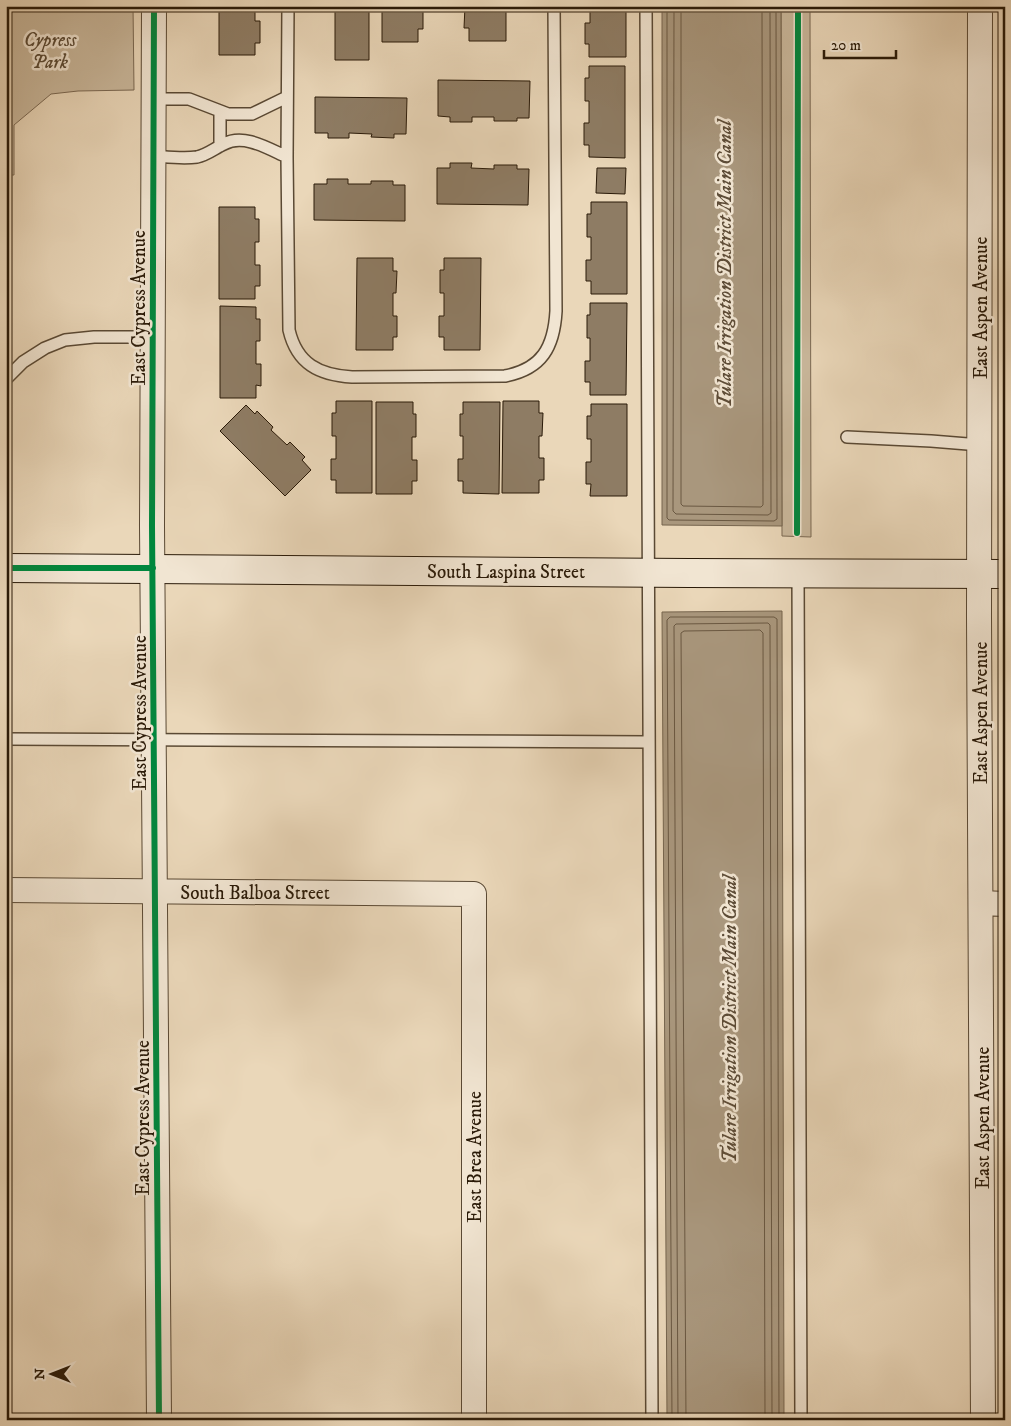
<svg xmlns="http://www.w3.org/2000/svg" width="1011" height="1426" viewBox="0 0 1011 1426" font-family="'IM FELL DW Pica',serif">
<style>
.green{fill:#c9b79b;stroke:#7a6852}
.water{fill:#a9977d;stroke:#76654e}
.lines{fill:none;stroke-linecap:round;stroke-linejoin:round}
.shore{stroke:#6a5842;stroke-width:1}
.building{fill:#8e7c64;stroke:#2a1a08}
.lane-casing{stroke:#5a4934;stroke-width:14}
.street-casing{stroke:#5a4934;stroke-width:26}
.secondary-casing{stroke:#2a1a08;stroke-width:30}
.lane{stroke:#f1e5d2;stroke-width:11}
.street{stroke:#f1e5d2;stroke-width:24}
.secondary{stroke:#f1e5d2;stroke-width:28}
.cycleway-casing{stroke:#f1e5d2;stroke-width:9}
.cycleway{stroke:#00873e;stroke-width:6}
.labels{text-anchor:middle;stroke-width:5;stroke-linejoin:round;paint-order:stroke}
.park-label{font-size:19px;font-style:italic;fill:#5a4934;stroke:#f1e5d2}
.street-label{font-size:19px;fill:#2a1a08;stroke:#f1e5d2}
.water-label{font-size:20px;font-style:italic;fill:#5d4c37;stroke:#f1e5d2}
</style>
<rect width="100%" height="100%" fill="#ead7b9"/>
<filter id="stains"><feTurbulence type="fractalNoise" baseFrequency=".004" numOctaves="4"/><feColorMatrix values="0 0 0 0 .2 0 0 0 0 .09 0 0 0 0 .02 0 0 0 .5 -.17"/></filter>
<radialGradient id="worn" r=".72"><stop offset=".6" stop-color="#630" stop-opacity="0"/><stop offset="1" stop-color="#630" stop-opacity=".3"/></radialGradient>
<!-- green -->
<path class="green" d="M6 6H133L134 90 78 91 51 94 14 125V175H6Z
M781 6H810L811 537 782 536Z"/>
<!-- water -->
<path class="water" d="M662 6H781L782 526 662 525Z
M782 611 784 1420H667L662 612Z"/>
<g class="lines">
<!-- shore -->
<path class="shore" d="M667 6V518L669 520 774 521 777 519 776 6
M674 6 673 511 676 514 768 515 771 513 770 6
M681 6V504L683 506 761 507 763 505 762 6
M672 1420 667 620 670 617H774L777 619 779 1420
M678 1420 674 626 676 624 768 623 770 625 772 1420
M686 1420 681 633 684 631 760 630 763 633 765 1420"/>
</g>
<!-- building -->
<path class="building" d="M219 6H255V21H260V43H255V55H219Z
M382 6 423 7V29H418V42H382Z
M465 6H506V41H469V28H464Z
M590 6H626V57H589V44H585V23H590Z
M335 8 369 9V60H335Z
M589 66H625V158L589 157V145H584V123H589V101H585V78H589Z
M438 80 530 81 529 118H517V121H494V117H472V122H450V117L438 116Z
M315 97 407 98 406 134H394V138L371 137 372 134 349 133V138H328V133H315Z
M450 163H472L471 168 494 169V165H517V169H529L528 205 437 204V168H450Z
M597 168H626L625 194 596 193Z
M327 179H348V184H371V181H393V185H405V221L314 220V184H327Z
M591 202H627V294H591V281H586V260H591V237H587V214H591Z
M219 207H255V219H259V242H255V265H260V286H255V299H219Z
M357 258H393V271H397L396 293H393V316H397V337H393V350H356Z
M444 258H481L480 350H444V337H439V316H444V293H440V270H444Z
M590 303H627L626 395H590V382H585V361H590V338H587V315H590Z
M220 306 256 307V319H260V341H256V364H261V386L256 385V398H220Z
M336 401H372V493H336V480H331V459H336V436H332V413H336Z
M503 401H539V413H543L542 436H539V458H544V480H539V493H502Z
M376 402H413V414H416V437H412V460H417V481H412V494H376Z
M463 402H500L499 494 463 493V481H458V459H463V436H460V414H463Z
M591 404H627V496H590L591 484H586V462H591V439H587V416H591Z
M246 405 255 414 257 411 273 427 271 430 287 445 290 442 305 457 302 460 311 470 285 496 220 431Z"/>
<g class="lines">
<!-- lane casing -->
<g class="lane-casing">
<path id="lane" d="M288 6 287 157 289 330C297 364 319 375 352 377L505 376C542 369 554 347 556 311L554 6
M646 6 652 1420
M155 99H189L228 114H252L287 97
M220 111V146
M154 156C168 157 183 159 197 157 207 155 215 148 224 144 244 133 269 149 287 157
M6 379 23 362 45 348 65 340 94 337H153
M847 437 931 441 980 445
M798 573 801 1420
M6 739 649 742"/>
</g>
<!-- street casing -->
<g class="street-casing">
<path id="street" d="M154 6 152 526 159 1420
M980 6 979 617 983 1420
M6 890 474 894V1420
M981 903 1005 904"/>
</g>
<!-- secondary casing -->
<g class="secondary-casing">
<path id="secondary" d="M6 568 688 573 1005 574"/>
</g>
<!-- lane -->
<use href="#lane" class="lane"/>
<!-- street -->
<use href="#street" class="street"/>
<!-- secondary -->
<use href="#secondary" class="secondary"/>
<!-- cycleway casing -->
<g class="cycleway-casing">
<path id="cycleway" d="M154 6 152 526 159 1420
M797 533 798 6
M6 568H153"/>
</g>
<!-- cycleway -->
<use href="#cycleway" class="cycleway"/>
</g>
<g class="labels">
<!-- park labels -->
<g class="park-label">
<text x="50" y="46">Cypress<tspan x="50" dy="22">Park</tspan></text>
</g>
<!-- street labels -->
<g class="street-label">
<text transform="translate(138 308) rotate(-90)" y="7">East Cypress Avenue</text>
<text transform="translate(980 308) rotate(-90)" y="7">East Aspen Avenue</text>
<text x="506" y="578">South Laspina Street</text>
<text transform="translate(139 713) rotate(-90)" y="7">East Cypress Avenue</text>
<text transform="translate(980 713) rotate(-90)" y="7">East Aspen Avenue</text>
<text x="255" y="899">South Balboa Street</text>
<text transform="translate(142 1118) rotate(-90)" y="7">East Cypress Avenue</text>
<text transform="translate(982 1118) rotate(-90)" y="7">East Aspen Avenue</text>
<text transform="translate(474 1157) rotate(-90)" y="7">East Brea Avenue</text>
</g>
<!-- water labels -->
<g class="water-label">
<text transform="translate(724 264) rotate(-90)" y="7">Tulare Irrigation District Main Canal</text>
<text transform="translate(729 1019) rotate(-90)" y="7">Tulare Irrigation District Main Canal</text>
</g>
</g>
<!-- margin -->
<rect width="1011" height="1426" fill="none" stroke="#ead7b9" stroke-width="25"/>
<rect x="8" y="8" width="996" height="1411" fill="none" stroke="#2a1a08" stroke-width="2.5"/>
<rect x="12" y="12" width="986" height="1401" fill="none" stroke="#2a1a08"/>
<!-- north arrow -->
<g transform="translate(52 1374) rotate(270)" stroke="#f1e5d2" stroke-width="4" paint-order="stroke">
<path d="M0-4L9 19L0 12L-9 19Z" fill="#2a1a08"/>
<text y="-8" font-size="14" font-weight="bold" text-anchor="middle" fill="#2a1a08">N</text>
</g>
<!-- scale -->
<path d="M824 50v8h72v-8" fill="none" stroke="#2a1a08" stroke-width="2.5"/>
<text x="831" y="50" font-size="15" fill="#2a1a08" stroke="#f1e5d2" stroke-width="4" paint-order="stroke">20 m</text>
<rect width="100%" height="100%" filter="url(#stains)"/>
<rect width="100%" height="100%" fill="url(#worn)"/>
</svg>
